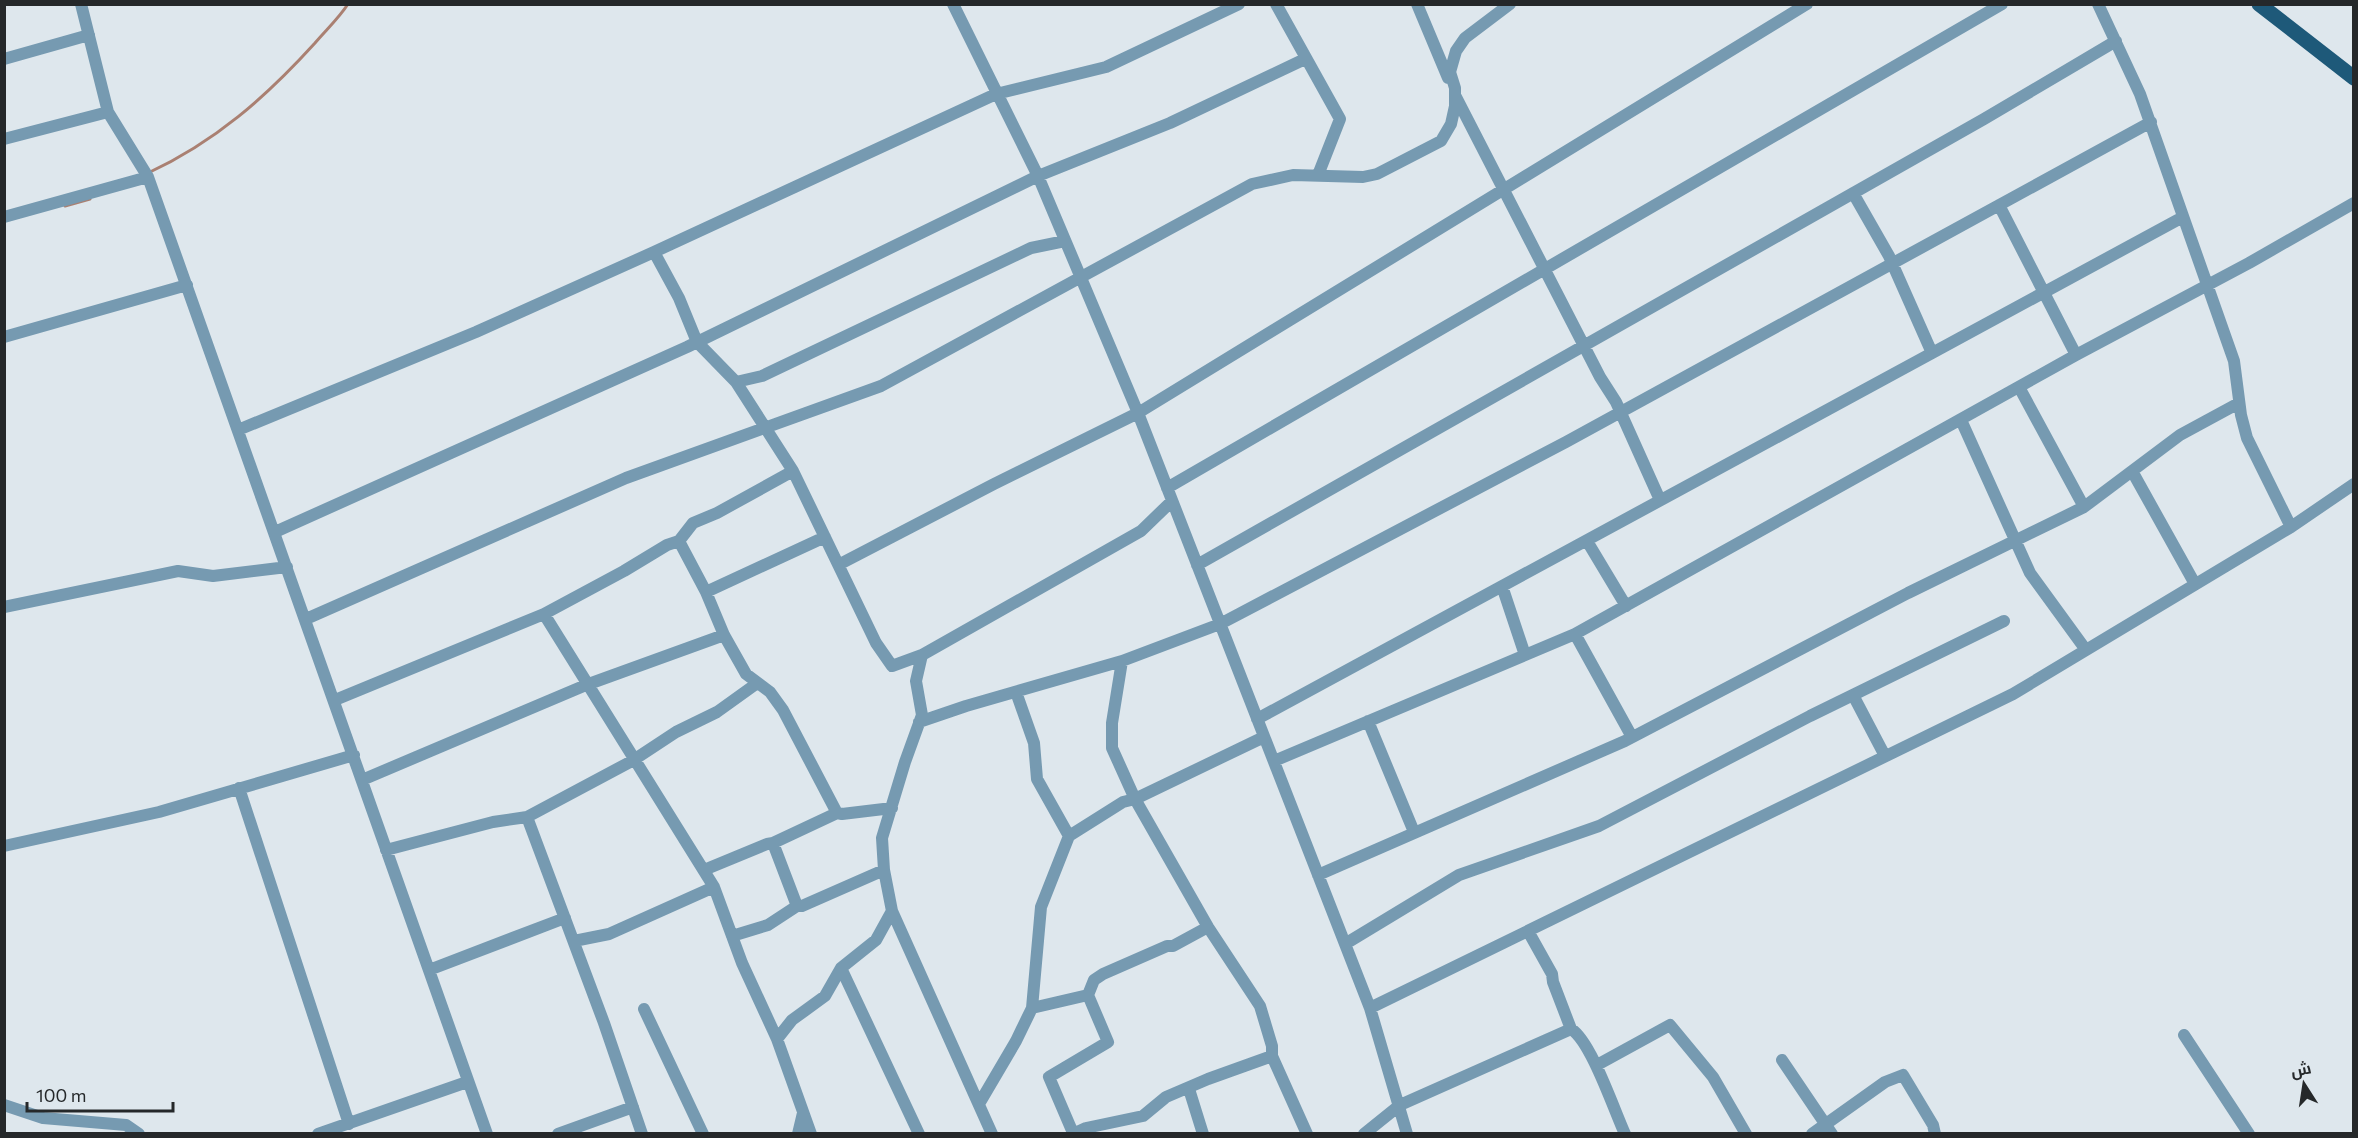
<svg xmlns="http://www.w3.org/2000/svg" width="2358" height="1138" viewBox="0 0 2358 1138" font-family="Commissioner,Cairo,sans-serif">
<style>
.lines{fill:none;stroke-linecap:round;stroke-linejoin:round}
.stream{stroke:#aa8072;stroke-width:3}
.minor{stroke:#769ab1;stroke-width:12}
.major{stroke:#1e5979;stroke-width:15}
</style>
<rect width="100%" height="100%" fill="#dee7ed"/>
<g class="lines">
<!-- stream -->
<path class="stream" d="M148 173C215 142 266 97 315 43 326 30 339 18 348 4
M65 206 90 199"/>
<!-- minor -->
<path class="minor" d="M81 4 108 112 148 177 487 1134
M953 4 1038 176 1138 413 1370 1008 1407 1134
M1276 4 1340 119 1318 175
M1417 4 1448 78
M2098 4 2140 94 2234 361 2241 415 2247 438 2291 527
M4 59 89 35
M1456 97 1600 377 1616 402 1660 500
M4 139 108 112
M1853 193 1889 256 1932 353
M1999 205 2076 355
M4 217 148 177
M654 252 679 298 697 342 736 382 762 376 1031 248 1065 241
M4 337 187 285
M736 382 793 471
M2019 387 2084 507
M1961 420 2030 573 2086 650
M238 430 476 332 654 252 996 94 1106 67 1239 4
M2132 471 2195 584
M1167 488 2002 4
M275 532 687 347 1038 176 1170 123 1305 59
M679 541 706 592 724 635 746 674 770 692 783 710 837 813
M1587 541 1626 606
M840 564 994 484 1138 413 1807 4
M1197 565 1984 119 2116 41
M1502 586 1525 655
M706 592 825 537
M4 607 178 571 213 576 287 567
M544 614 714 887 742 963 777 1039 811 1134
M306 619 626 478 881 386 1252 184 1293 175 1363 177 1377 174 1441 141 1451 124 1455 106V88L1450 72 1456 51 1465 38 1510 4
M1575 634 1632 737
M1122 661 1112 723V748L1135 799 1208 927 1260 1006 1272 1046V1056L1307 1134
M1016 692 1034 743 1037 779 1069 836
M1853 695 1885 756
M335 700 544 614 624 571 667 545 679 541 693 523 717 513 793 471 876 643 892 666 922 655
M1257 719 2183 217
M1368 721 1414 832
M919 722 966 706 1122 661 1220 624 1566 442 2151 122
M1274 761 1575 634 2076 355 2249 263 2354 203
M362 780 586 685 724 635
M239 788 349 1124
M527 817 604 1023 642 1134
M773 843 797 906
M4 846 159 812 354 755
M386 850 493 822 527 817 632 761 676 732 717 712 756 684
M704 870 767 844 773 843 837 813 842 814 892 808
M1318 875 1625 741 1908 593 2084 507 2180 435 2239 403
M892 911 992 1134
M1528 931 1552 974 1553 982 1571 1029C1591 1041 1614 1110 1625 1134
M732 936 768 925 797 906H802L884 870
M574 941 609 934 714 887
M1345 944 1459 875 1599 826 1810 716 2004 621
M841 968 919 1134
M429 970 565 918
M1088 995 1094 980 1103 974 1167 946H1173L1208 927
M1032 1008 1088 995 1108 1042 1049 1077 1073 1133
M1370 1008 2013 694 2291 527 2354 484
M644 1009 703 1134
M2184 1035 2249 1134
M777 1039 792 1020 825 996 841 968 876 940 892 911 884 870 882 838 905 762 922 715 916 681 922 655 1141 531 1172 501
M1782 1060 1832 1134
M1597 1065 1670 1025 1713 1077 1746 1134
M1189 1089 1203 1134
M979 1104 1016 1041 1032 1008 1041 907 1069 836 1123 802 1135 799 1264 737
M4 1105 43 1118 126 1125 139 1134
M318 1134 467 1082
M558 1134 633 1107
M798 1134 803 1113
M1073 1134 1086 1128 1143 1116 1166 1097 1208 1079 1272 1056
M1364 1134 1400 1105 1571 1029
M1812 1134 1885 1082 1903 1075 1933 1125 1935 1134"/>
<!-- major -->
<path class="major" d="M2259 4 2354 78"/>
</g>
<!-- border -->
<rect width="2358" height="1138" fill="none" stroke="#25282a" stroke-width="12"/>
<!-- north arrow -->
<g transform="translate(2304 1084) rotate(348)" stroke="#dee7ed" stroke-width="4.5" paint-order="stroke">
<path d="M0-4.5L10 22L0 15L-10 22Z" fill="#25282a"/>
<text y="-9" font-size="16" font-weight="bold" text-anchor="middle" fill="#25282a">ش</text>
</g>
<!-- scale -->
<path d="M27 1102v9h146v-9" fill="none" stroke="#25282a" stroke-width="3"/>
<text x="36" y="1102" font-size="18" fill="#25282a" stroke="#dee7ed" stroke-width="4.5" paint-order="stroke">100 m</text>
</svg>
